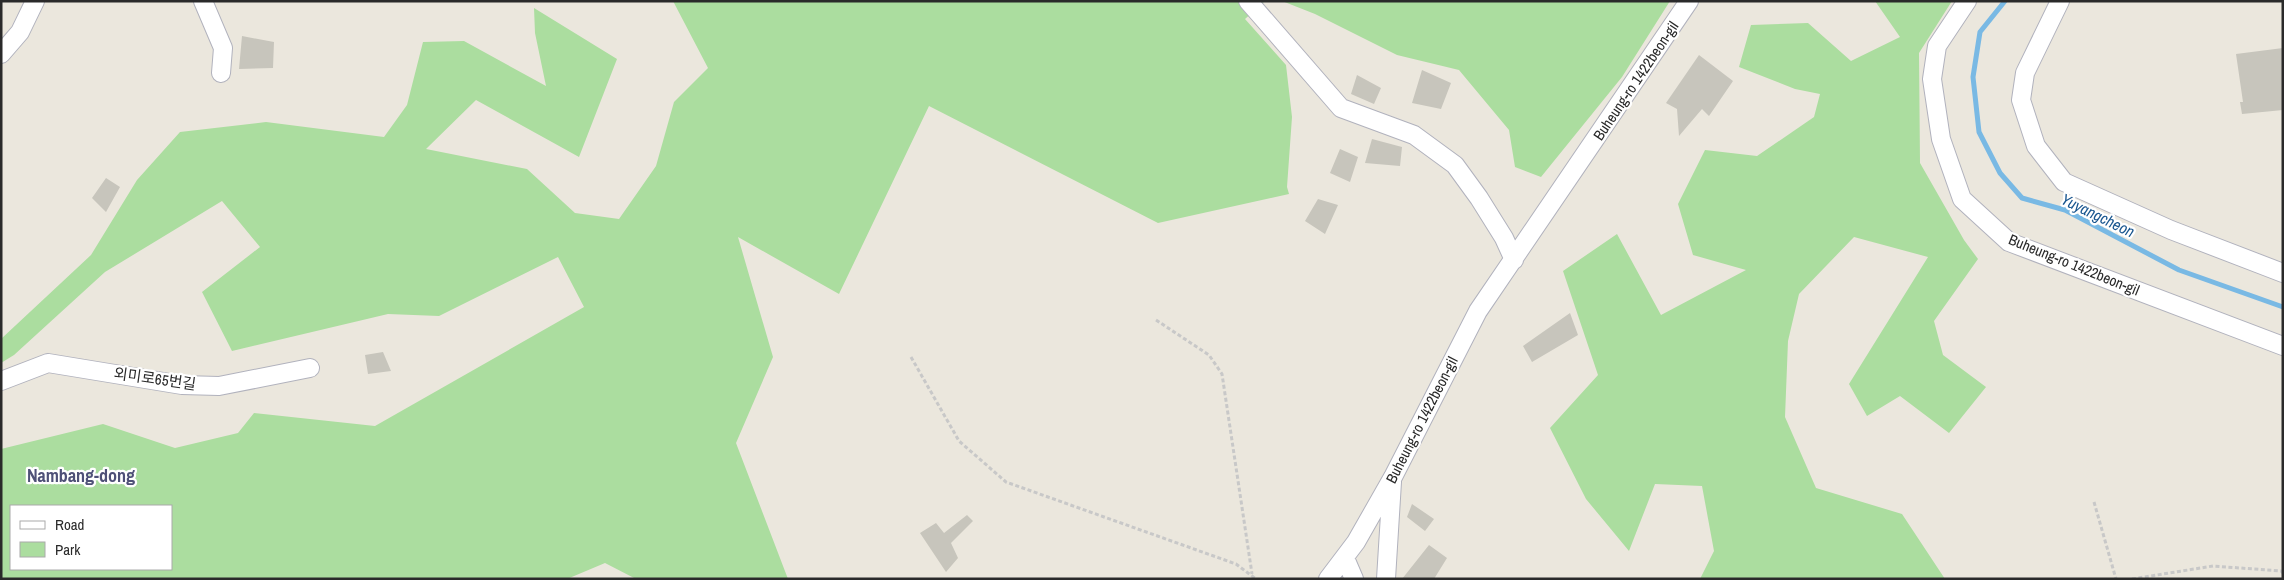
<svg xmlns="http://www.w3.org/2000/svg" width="2284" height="580" viewBox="0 0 2284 580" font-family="'Archivo Narrow','Noto Sans KR',sans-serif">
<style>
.green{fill:#abdd9f;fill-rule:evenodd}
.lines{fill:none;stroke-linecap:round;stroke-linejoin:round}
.stream{stroke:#79b9e4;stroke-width:5}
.building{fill:#c7c5bc}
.minor-casing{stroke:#b1b2bd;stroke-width:20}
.path{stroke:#c8c8c8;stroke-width:3;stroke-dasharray:4 2.5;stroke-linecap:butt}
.minor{stroke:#fff;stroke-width:18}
.labels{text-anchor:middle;stroke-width:4.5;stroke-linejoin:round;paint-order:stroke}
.street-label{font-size:15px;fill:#2a2a2a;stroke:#fff}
.water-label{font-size:16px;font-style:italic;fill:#19568f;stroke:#fff}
.quarter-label{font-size:18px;font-weight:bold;fill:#4e5077;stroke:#fff}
</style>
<rect width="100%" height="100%" fill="#ebe7dd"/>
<!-- green -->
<path class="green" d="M673 1H1265L1245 19 1286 65 1292 117 1287 187 1289 194 1158 223 929 106 839 294 738 237 773 357 736 443 788 579H636L605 563 567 579H1V449L103 424 175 448 238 433 254 413 375 426 584 307 558 257 439 316 388 314 232 351 202 292 260 247 222 201 105 272 14 355 1 363V339L91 255 137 180 180 132 266 122 384 137 407 105 423 42 464 41 546 86 535 33 534 8 617 59 579 157 476 100 426 149 527 169 575 213 619 219 656 166 674 102 708 68ZM11 506H171V569H11Z
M1282 1H1670L1622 77 1541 177 1515 167 1509 130 1459 70 1397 55 1315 14Z
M1875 1H1952L1919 53 1920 163 1964 240 1978 259 1934 321 1943 355 1986 387 1949 433 1900 396 1867 416 1849 384 1928 257 1854 237 1799 294 1788 341 1785 417 1816 488 1902 514 1945 579H1700L1714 551 1702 486 1655 484 1629 551 1586 499 1550 428 1598 375 1563 271 1617 234 1661 315 1746 270 1693 255 1678 204 1705 150 1757 156 1814 117 1820 94 1795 89 1739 67 1751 25 1808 23 1851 61 1900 37Z"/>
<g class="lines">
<!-- stream -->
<path class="stream" d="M2005 1 1980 32 1973 77 1979 132 2000 173 2022 198 2065 210 2179 270 2283 307"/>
</g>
<!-- building -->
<path class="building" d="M242 36 274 42 273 68 239 69Z
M2283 48V110L2242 114 2240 102H2243L2236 54Z
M1699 55 1733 81 1709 116 1702 109 1679 136 1677 109 1666 103Z
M1422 70 1451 83 1441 109 1412 103Z
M1357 75 1381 88 1374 104 1351 94Z
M1372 139 1402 147 1400 166 1365 163Z
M1340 149 1358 157 1350 182 1330 173Z
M106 178 120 187 106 212 92 198Z
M1318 199 1338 205 1325 234 1305 221Z
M1570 313 1578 335 1532 362 1523 346Z
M383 352 391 371 368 374 365 355Z
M1412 504 1434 519 1425 531 1407 517Z
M967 515 973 521 951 543 958 558 946 572 920 533 936 523 944 533Z
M1429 545 1447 558 1434 579H1402Z"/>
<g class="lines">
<!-- minor casing -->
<g class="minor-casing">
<path id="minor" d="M203 1 223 48 221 73
M1248 1 1341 108 1414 135 1455 165 1479 198 1504 238 1514 260
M1967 1 1937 46 1932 79 1941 139 1962 199 2009 242 2283 346
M2060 1 2025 73 2021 100 2036 146 2064 182 2171 230 2283 273
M1 54 20 32 35 1
M1 381 48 363 182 385 219 386 310 368
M1345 558 1354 579
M1328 579 1356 542 1393 477 1478 311 1689 1
M1386 579 1392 482"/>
</g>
<!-- path -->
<path class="path" d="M1156 320 1209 355 1222 374 1252 574
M911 357 959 441 1006 482 1236 564 1256 579
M2094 502 2116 579
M2132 579 2213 566 2281 571 2283 573"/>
<!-- minor -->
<use href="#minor" class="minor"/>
</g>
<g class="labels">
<!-- street labels -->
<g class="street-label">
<text transform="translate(1636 81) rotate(-56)" y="5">Buheung-ro 1422beon-gil</text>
<text transform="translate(2074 265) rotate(22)" y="5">Buheung-ro 1422beon-gil</text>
<text transform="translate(155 379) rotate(8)" y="5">외미로65번길</text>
<text transform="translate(1422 420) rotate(-63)" y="5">Buheung-ro 1422beon-gil</text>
</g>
<!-- water labels -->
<g class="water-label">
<text transform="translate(2098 215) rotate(26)" y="6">Yuyangcheon</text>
</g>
<!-- quarter labels -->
<g class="quarter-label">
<text x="81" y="482">Nambang-dong</text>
</g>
</g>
<!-- border -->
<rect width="2284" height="580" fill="none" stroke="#2a2a2a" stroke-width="5"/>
<!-- legend -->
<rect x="10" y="505" width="162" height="65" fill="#ffffff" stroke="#aaaaaa"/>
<rect x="20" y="521" width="25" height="8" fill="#ffffff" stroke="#aaaaaa"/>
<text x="55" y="530" font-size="15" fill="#2a2a2a">Road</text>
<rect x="20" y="542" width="25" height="15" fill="#abdd9f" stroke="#aaaaaa"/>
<text x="55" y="555" font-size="15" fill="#2a2a2a">Park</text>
</svg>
